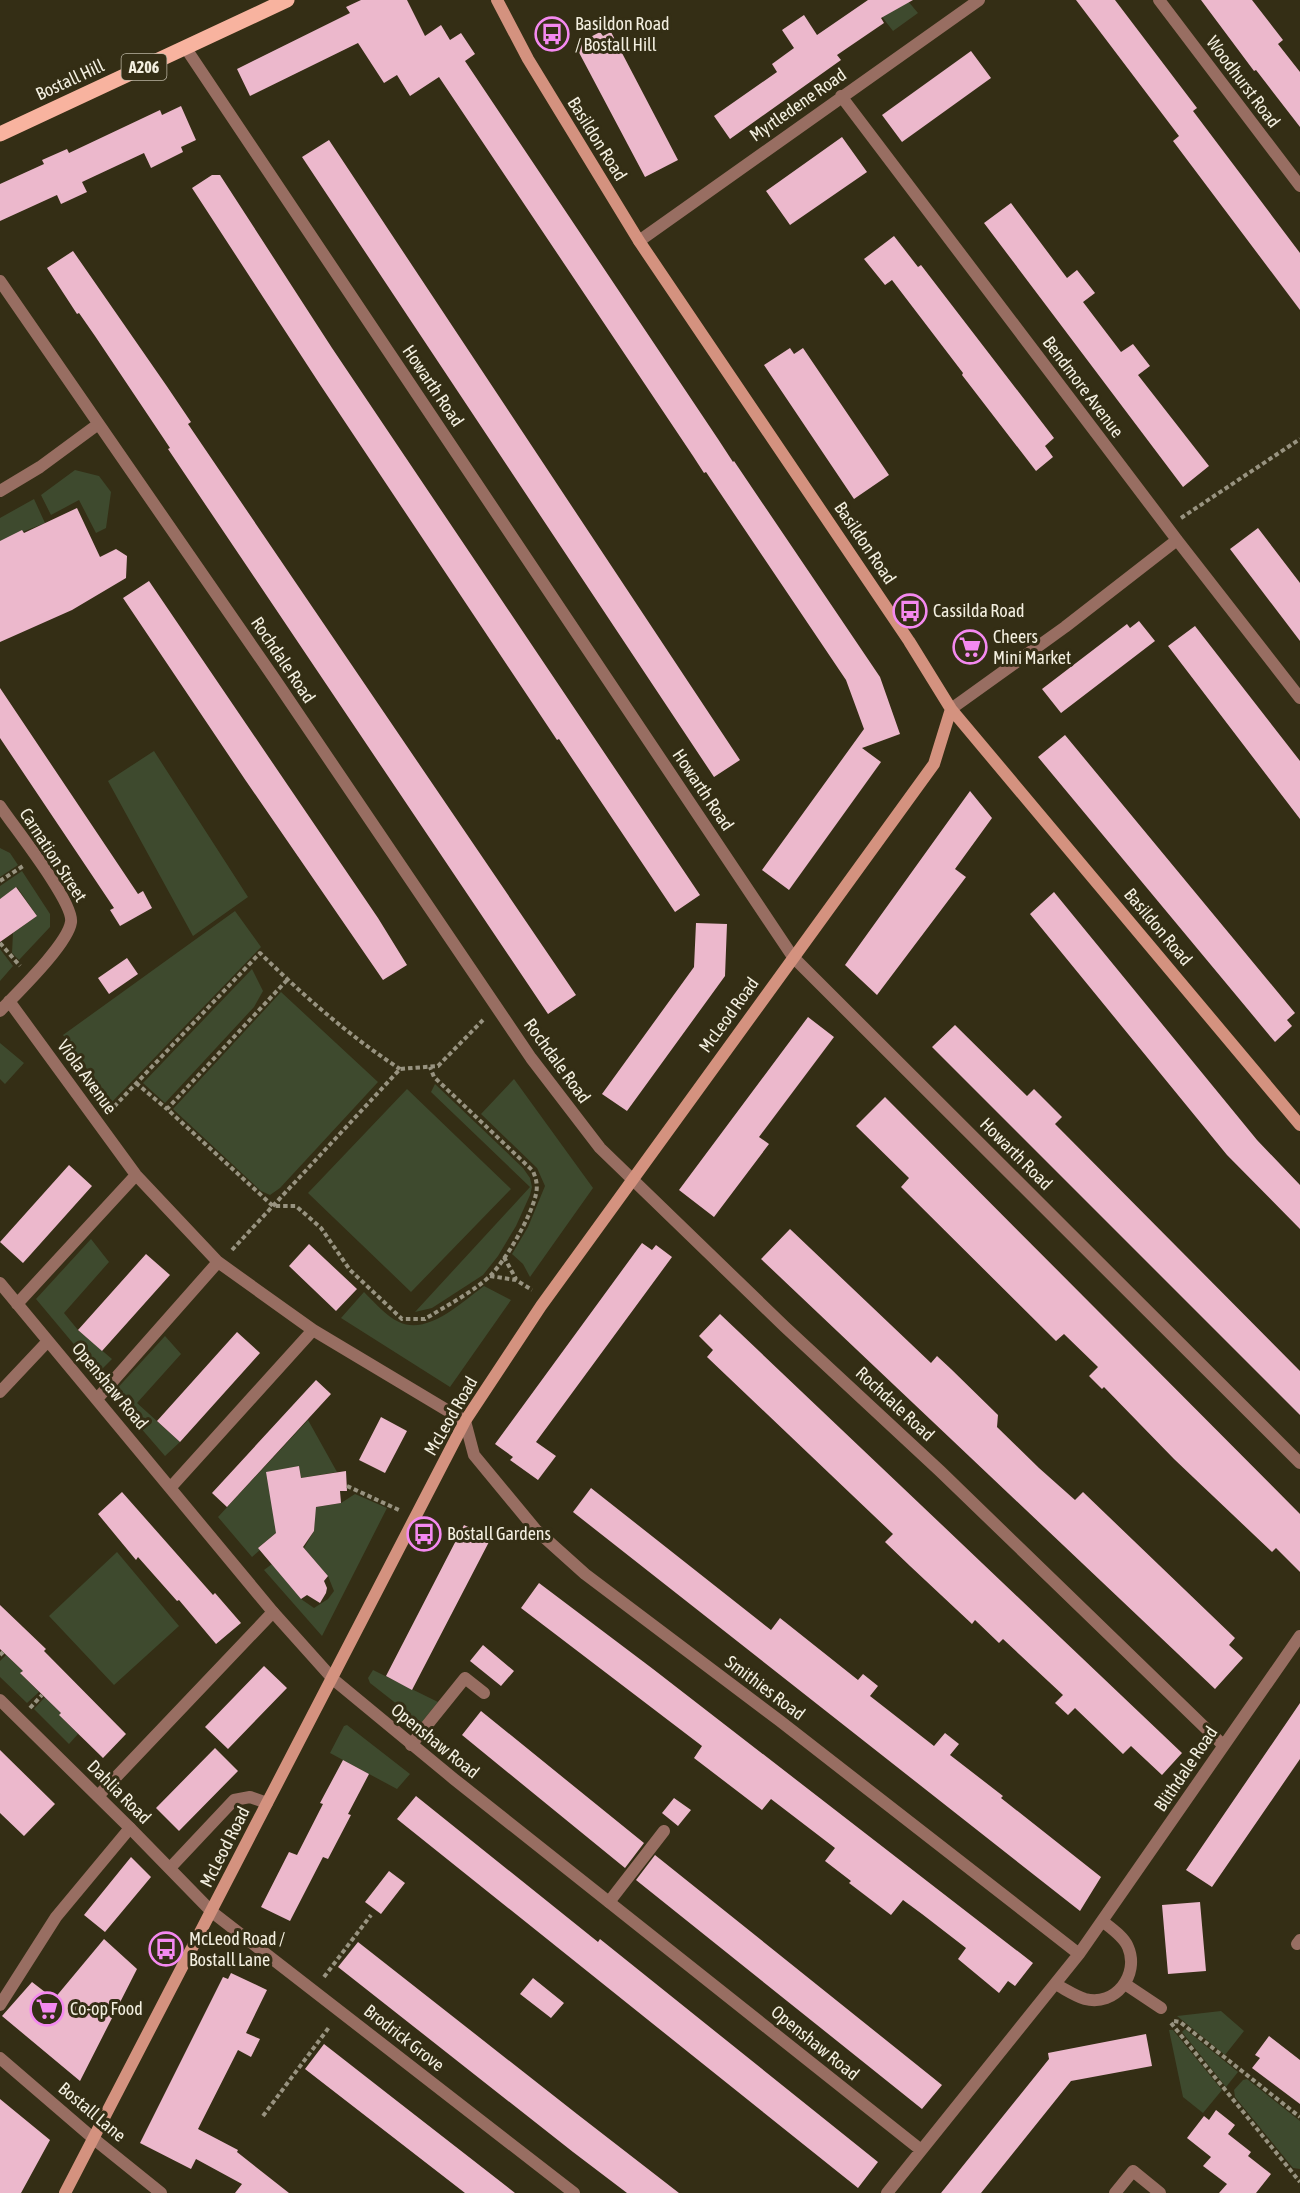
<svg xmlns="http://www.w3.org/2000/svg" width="1300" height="2193" viewBox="0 0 1300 2193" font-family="'Asap Condensed',sans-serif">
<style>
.green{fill:#3e4a2e}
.building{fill:#ecb8cc}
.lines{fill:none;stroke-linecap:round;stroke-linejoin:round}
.path{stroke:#989380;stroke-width:4;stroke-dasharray:4.5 3;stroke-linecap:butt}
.lane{stroke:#986e62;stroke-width:12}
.street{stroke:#986e62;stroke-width:12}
.secondary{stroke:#d4927f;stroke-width:12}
.primary{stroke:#f8b39f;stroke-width:15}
.labels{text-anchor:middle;stroke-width:6;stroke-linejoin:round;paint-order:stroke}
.shield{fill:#342e15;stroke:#bab5a3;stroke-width:1.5}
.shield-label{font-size:16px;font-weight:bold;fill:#f3efe0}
.poi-label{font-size:18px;fill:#f3efe0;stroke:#342e15;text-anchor:start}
.street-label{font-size:18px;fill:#f3efe0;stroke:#342e15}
</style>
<rect width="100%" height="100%" fill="#342e15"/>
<!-- green -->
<path class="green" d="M869 0H907L918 13 893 31Z
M75 470 99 476 111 492 106 528 96 533 79 500 51 515 41 495Z
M34 499 45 523 0 541V518Z
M154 751 248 897 193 936 108 781Z
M0 848 10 853 18 865 0 877Z
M22 871 50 914V927L19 960 12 953 13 933 37 916 17 887 0 899V886Z
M235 911 261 947 111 1103 63 1035Z
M0 949 13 966 0 981Z
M252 969 263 991 254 1007 165 1103 143 1083Z
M281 992 378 1082 280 1188 270 1195 261 1191 173 1109Z
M0 1043 24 1063 5 1084 0 1079Z
M514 1079 593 1188 530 1277 523 1264 512 1254 528 1227 545 1186 537 1168 481 1114Z
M435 1084 523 1168 530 1178 532 1187 530 1195 516 1226 498 1256 483 1275 432 1308 415 1312 530 1187 431 1092Z
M407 1089 511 1189 411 1292 308 1193Z
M91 1239 109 1262 64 1313 78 1330 112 1359 98 1373 36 1299Z
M484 1286 511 1300 450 1387 341 1318 364 1292C374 1302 386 1316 399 1322 427 1336 462 1302 484 1286Z
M165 1336 181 1354 137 1403 180 1442 165 1456 126 1411 113 1393Z
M308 1420 337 1472 301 1478 299 1466 267 1472 274 1518 284 1526 258 1548 260 1550 252 1557 218 1517Z
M355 1494 387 1508 322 1636 264 1570 272 1564 301 1599 314 1608 328 1599 334 1591 328 1576 304 1548 314 1531 315 1518 305 1509 341 1503Z
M117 1552 179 1626 114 1685 49 1616Z
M6 1655 23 1671 21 1674 39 1692 27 1703 0 1677V1661Z
M373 1670 438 1702 421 1723 370 1683 368 1678Z
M45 1697 61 1713 60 1716 78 1734 69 1744 34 1709Z
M347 1725 410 1774 397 1789 330 1753 344 1726Z
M1221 2011 1244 2031 1225 2055 1177 2016Z
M1185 2029 1238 2072 1226 2087 1182 2032Z
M1169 2030H1173L1222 2090 1203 2113 1183 2097Z
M1247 2079 1300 2121V2169L1293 2168 1235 2097 1234 2090 1243 2080Z"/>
<!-- building -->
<path class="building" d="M361 0H407L425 36 441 25 450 40 461 33 475 54 465 61 718 439 733 462 734 461 880 677 900 734 862 748 881 762 789 890 762 870 864 729 846 680 706 472 704 473 693 456 439 77 410 96 397 75 384 83 358 43 250 96 237 69 350 13 346 7Z
M868 0H913L881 18 884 23 837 55 841 60 730 139 714 116 777 72 772 64 794 48 782 30 804 15 817 35Z
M1076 0H1115L1197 108 1193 111 1300 253V310L1173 141 1179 136Z
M1201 0H1252L1283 40 1278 44 1300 72V127L1256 70 1254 71Z
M600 32 603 36 611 32 678 160 645 177 575 45Z
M971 51 991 78 902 142 882 115Z
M181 106 196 140 181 147 183 152 151 168 144 153 82 182 87 192 61 204 57 195 0 221V184L44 164 42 160 67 149 69 153 160 110 162 115Z
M842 137 867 172 790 225 766 191Z
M329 140 740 760 714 777 302 157Z
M212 175H220L332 348 700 895 675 912 559 739 557 740 319 383 192 188Z
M1011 203 1067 278 1077 270 1095 293 1083 302 1121 352 1133 344 1150 366 1138 375 1209 466 1183 487 984 223Z
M894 236 918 267 921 265 1054 438 1045 446 1053 457 1036 471 962 375 963 373 892 280 885 285 864 259Z
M73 251 166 385 191 422 188 424 576 995 548 1014 168 449 170 448 95 336 79 313 77 314 47 268Z
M790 348 794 354 803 348 889 475 854 499 764 365Z
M77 508 100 557 116 549 127 556 126 578 72 610 0 642V541L22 530 24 533Z
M1258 528 1300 583V641L1230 549Z
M149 581 378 918 407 965 383 980 246 781 123 598Z
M1139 621 1155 641 1061 713 1042 689 1127 624 1130 628Z
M1195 626 1300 761V819L1168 646Z
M0 688 138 894 143 891 152 908 120 926 110 910 114 908 0 738Z
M1065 735 1295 1013 1287 1020 1292 1026 1275 1042 1038 757Z
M970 791 992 818 955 869 966 877 877 995 845 965Z
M16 887 37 916 0 942V899Z
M1054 892 1257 1140 1300 1185V1229L1227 1155 1030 914Z
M696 923 727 924 725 976 627 1111 602 1094 694 967Z
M127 958 138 974 109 994 98 978Z
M808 1017 834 1037 759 1137 769 1144 714 1217 679 1190Z
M955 1025 1027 1096 1034 1089 1062 1117 1055 1124 1300 1371V1415L932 1047Z
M885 1097 1300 1514V1572L1276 1548 1272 1552 1174 1459 1104 1387 1102 1389 1089 1376 1098 1367 1064 1334 1056 1341 901 1187 909 1178 856 1126Z
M69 1165 92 1186 23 1263 0 1242Z
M790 1229 931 1363 937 1356 951 1369 998 1415 997 1427 1039 1468 1075 1500 1083 1492 1235 1638 1229 1645 1243 1658 1215 1689 761 1259Z
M642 1243 652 1250 656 1245 672 1257 536 1442 556 1456 538 1480 510 1460 513 1457 495 1444Z
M309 1244 357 1289 336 1311 289 1266Z
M146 1254 170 1275 102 1351 78 1330Z
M720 1314 1182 1753 1162 1775 1131 1746 1123 1754 1075 1708 1068 1715 1055 1703 1063 1695 1003 1639 999 1643 975 1620 972 1624 910 1566 885 1542 893 1534 707 1357 713 1350 699 1336Z
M237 1332 260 1353 180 1442 157 1421Z
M316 1380 331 1394 227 1507 212 1493Z
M381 1417 407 1431 385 1473 359 1460Z
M299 1466 301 1478 346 1471 347 1491H340L341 1503 316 1507 314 1531 303 1547 328 1576 324 1581 327 1588 326 1593 320 1603 307 1595 301 1599 258 1548 276 1533 266 1472Z
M591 1488 771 1630 780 1618 858 1680 863 1674 878 1686 870 1696 934 1746 945 1733 959 1744 950 1755 1003 1796 1001 1798 1101 1877 1080 1911 573 1512Z
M122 1492 213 1595 215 1593 241 1623 216 1644 179 1600 177 1601 138 1557 136 1560 98 1514Z
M464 1525 491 1538 412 1690 386 1676Z
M539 1583 653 1669 1033 1963 1015 1986 1008 1981 999 1993 958 1959 966 1948 922 1914 903 1900 891 1915 849 1883 851 1881 825 1861 835 1848 771 1799 762 1810 694 1758 702 1746 521 1608Z
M0 1605 46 1649 44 1651 126 1734 103 1758 59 1715 61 1713 20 1673 23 1671 0 1649Z
M483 1645 514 1671 501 1686 470 1661Z
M264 1666 287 1688 228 1749 205 1727Z
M1300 1703V1759L1212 1887 1186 1870Z
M481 1711 644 1843 625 1868 462 1735Z
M215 1748 238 1771 179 1831 156 1808Z
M0 1750 55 1804 24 1836 0 1813Z
M343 1760 369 1774 348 1814 351 1815 328 1859 323 1857 290 1921 261 1907 289 1852 297 1855 323 1804 320 1803Z
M416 1796 598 1942 600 1939 878 2162 858 2188 397 1819Z
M674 1798 691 1810 678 1826 662 1813Z
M655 1855 942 2085 922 2109 636 1880Z
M131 1857 151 1877 105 1932 84 1915Z
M389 1871 405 1883 381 1914 365 1902Z
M1200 1902 1206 1971 1168 1974 1162 1905Z
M104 1939 137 1969 80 2081 2 2016 32 1982 54 1999Z
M358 1942 577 2114 679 2193H627L573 2152 338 1967Z
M231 1973 267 1990 246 2033 260 2039 251 2057 238 2050 198 2129 238 2150 237 2152 289 2193H235L242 2184 196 2159 191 2169 140 2143 223 1977 228 1979Z
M533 1978 564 2003 551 2018 520 1994Z
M1146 2034 1152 2066 1071 2081 981 2193H941L1049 2059 1048 2053Z
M1269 2036 1300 2060V2104L1252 2068 1260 2058 1255 2055Z
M324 2044 388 2094 515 2193H465L305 2069Z
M0 2099 50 2140 21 2193H0Z
M1216 2110 1235 2125 1228 2134 1251 2152 1248 2156 1271 2174 1256 2193H1219L1227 2184 1203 2166 1211 2157 1187 2138 1204 2116 1209 2120Z"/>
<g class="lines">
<!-- path -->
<path class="path" d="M1181 518 1300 439
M0 881 23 866
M0 943 20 966
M287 980 167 1109 273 1206H296L321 1228 350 1270 402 1319H425C444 1307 475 1291 491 1275 507 1258 531 1217 536 1194 538 1185 536 1179 533 1171L434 1077 430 1067
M136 1083 167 1109
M109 1112 260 953C305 997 348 1035 400 1069
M232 1250 400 1069 438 1066 483 1020
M504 1257 516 1279
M490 1276 516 1280 532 1290
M347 1486 399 1510
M0 1655 3 1652
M30 1708 42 1695
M324 1977 371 1915
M1174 2021 1180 2022 1300 2117
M1171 2023 1300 2182
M263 2116 330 2026"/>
<!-- lane -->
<path class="lane" d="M411 1745 465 1678 484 1693
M98 1796 273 1612
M170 1868 234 1800 250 1797 267 1803
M609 1902 664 1831
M1297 1944 1300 1940
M0 2005 56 1917 130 1828
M1115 2193 1133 2171 1160 2193"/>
<!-- street -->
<path class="street" d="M1159 0 1300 186
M185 47 793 957 1300 1463
M841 96 1177 540 1300 698
M639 241 979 0
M0 281 274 678 531 1058 600 1148 785 1327 940 1471 1223 1745
M0 491 40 467 97 425
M951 709 1065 627 1177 540
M0 806C14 827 74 902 71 922 68 944 17 993 0 1011
M9 1001 136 1175 218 1262 313 1330 465 1421 474 1455 536 1530 585 1574 780 1721 1079 1954
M0 1283 273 1612 333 1679 454 1779 921 2150
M17 1304 136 1175
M0 1392 48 1341
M97 1399 218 1262
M171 1487 313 1330
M0 1700 130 1828 212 1912 574 2193
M1055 1984C1065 1989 1075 1996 1085 1999 1115 2007 1140 1975 1128 1947 1124 1937 1111 1928 1102 1921
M1125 1984 1161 2008
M0 2058 94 2139 161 2193
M887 2193 1079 1954 1300 1636"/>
<!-- secondary -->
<path class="secondary" d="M497 0 528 59 639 241 909 641 951 709 1300 1125
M65 2193 465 1421 541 1306 934 764 951 709"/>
<!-- primary -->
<path class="primary" d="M0 134 287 0"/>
</g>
<!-- icons -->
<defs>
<g id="bus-ring" transform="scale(1.725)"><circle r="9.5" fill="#342e15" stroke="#f489f0" stroke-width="1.5"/><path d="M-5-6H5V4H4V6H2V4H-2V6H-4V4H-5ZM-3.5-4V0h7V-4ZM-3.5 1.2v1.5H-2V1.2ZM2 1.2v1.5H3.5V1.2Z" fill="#f489f0"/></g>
<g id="supermarket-ring" transform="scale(1.725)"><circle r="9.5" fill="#342e15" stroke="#f489f0" stroke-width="1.5"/><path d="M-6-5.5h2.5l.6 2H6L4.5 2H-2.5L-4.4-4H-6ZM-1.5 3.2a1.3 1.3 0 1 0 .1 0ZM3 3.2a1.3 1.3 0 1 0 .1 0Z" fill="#f489f0"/></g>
</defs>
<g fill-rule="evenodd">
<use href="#bus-ring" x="552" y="34"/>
<use href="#bus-ring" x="910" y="611"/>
<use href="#supermarket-ring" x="970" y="647"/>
<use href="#bus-ring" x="424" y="1534"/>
<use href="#bus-ring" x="166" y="1949"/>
<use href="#supermarket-ring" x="47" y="2009"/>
</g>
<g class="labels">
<!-- shield labels -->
<rect class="shield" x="121.5" y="54" width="45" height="26" rx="4.5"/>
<g class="shield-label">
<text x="144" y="73">A206</text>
</g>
<!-- poi labels -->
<g class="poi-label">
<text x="575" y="30">Basildon Road<tspan x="575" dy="21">/ Bostall Hill</tspan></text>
<text x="933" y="617">Cassilda Road</text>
<text x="993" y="643">Cheers<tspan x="993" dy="21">Mini Market</tspan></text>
<text x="447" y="1540">Bostall Gardens</text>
<text x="189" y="1945">McLeod Road /<tspan x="189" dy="21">Bostall Lane</tspan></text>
<text x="70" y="2015">Co-op Food</text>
</g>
<!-- street labels -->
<g class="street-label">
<text transform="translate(70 80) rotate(-25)" y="6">Bostall Hill</text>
<text transform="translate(1243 82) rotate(53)" y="6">Woodhurst Road</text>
<text transform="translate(798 105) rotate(-35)" y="6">Myrtledene Road</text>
<text transform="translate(597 139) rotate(58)" y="6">Basildon Road</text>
<text transform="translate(433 386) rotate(56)" y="6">Howarth Road</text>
<text transform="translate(1083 387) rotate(53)" y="6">Bendmore Avenue</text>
<text transform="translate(865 543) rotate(56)" y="6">Basildon Road</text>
<text transform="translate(283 660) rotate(56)" y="6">Rochdale Road</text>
<text transform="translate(703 790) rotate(56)" y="6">Howarth Road</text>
<text transform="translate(53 855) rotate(57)" y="6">Carnation Street</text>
<text transform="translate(1158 927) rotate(50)" y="6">Basildon Road</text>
<text transform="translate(729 1015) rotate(-54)" y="6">McLeod Road</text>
<text transform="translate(557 1061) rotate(54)" y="6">Rochdale Road</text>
<text transform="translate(87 1077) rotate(54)" y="6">Viola Avenue</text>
<text transform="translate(1016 1154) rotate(45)" y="6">Howarth Road</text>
<text transform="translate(110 1386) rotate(50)" y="6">Openshaw Road</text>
<text transform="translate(895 1404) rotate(43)" y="6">Rochdale Road</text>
<text transform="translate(451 1416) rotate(-60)" y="6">McLeod Road</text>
<text transform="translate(765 1688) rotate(37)" y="6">Smithies Road</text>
<text transform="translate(435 1741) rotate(39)" y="6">Openshaw Road</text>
<text transform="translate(1186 1769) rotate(-56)" y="6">Blithdale Road</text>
<text transform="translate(119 1792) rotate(45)" y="6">Dahlia Road</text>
<text transform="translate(225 1847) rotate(-63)" y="6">McLeod Road</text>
<text transform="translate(404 2038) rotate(38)" y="6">Brodrick Grove</text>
<text transform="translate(815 2043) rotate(39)" y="6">Openshaw Road</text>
<text transform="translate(92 2112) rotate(40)" y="6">Bostall Lane</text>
</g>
</g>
</svg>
